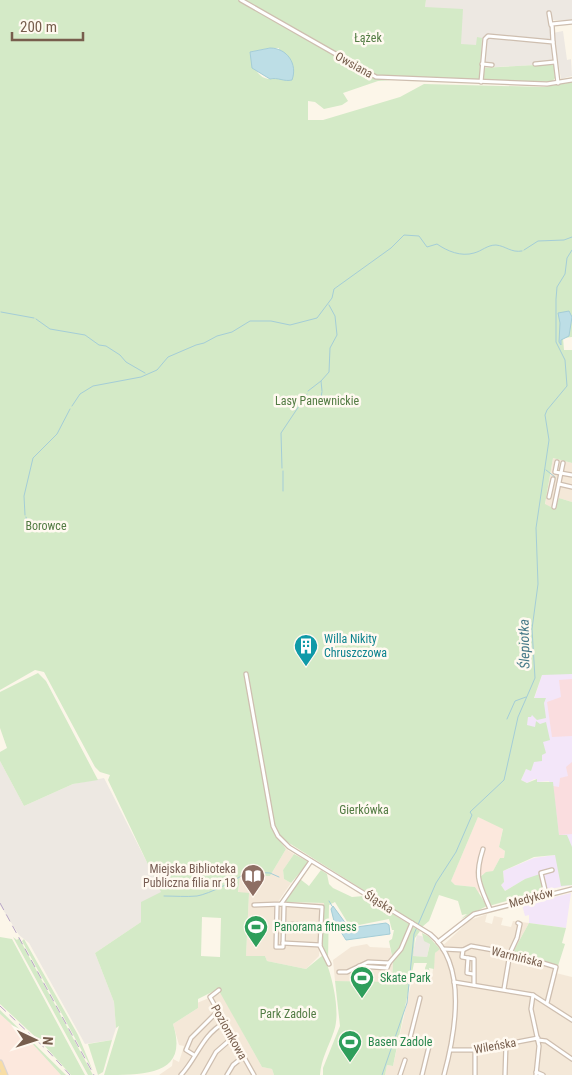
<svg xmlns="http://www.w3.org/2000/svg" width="572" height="1075" font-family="'Roboto Condensed',sans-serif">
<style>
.residential{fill:#f4e8d8}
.commercial{fill:#fce8dd}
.industrial{fill:#ede8e2}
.education{fill:#f3e6f9}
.medical{fill:#fadddf}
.green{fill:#d4eac7;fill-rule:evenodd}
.water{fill:#bddee6;stroke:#a4cdd7}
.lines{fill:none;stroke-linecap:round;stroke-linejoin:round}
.stream{stroke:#a4cdd7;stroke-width:1}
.minor-casing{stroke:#cebeaf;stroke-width:5.5}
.major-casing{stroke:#dcd5d1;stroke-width:7}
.minor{stroke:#fff;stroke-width:3}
.major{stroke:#f8dda4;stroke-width:4.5}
.rail{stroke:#b9a7c7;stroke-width:1;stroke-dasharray:8 5;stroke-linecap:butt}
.labels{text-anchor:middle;stroke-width:5;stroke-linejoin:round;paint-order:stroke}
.park-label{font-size:12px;fill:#537c44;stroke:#fff9f0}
.street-label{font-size:12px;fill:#775e4d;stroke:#fff9f0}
.culture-label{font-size:12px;fill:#0d838f;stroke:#fff9f0;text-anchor:start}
.education-label{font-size:12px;fill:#785e54;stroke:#fff9f0;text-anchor:end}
.leisure-label{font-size:12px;fill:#27864d;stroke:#fff9f0;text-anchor:start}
.water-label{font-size:14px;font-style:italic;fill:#477a89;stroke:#fff9f0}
</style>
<rect width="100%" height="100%" fill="#fcf6e9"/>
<g class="residential">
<path d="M553,458L572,463V502L559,498L556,509L545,505Z"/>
<path d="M286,849L294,854L283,870L284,879L291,883L278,902L324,903L319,956L306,969L267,961L265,956H246L249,893H238L240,876H270Z"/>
<path d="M487,914L485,922L492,924L494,916L503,918L501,925L511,927L513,921L529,923L513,952L558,966L556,973L572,977V1075H385L387,1065L393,1066L412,979L432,977L435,953L470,920Z"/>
<path d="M367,944L370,947L390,948L393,961L392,983L335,981L333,960L351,947Z"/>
<path d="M221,993L262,1067L272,1069L274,1075H159L172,1066L173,1059L179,1062L184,1046L179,1045L173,1024L198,1008L197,1003Z"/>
</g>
<g class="commercial">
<path d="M478,817L503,828L499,847L505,851L504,858H500L493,871L481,875L482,891L478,893L475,887L455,885L451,881Z"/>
<path d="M0,1014L29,1040L61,1075H8L0,1059Z"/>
</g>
<g class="industrial">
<path d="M426,0H572V20H553L550,26L554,64L479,68L476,45H461L425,7Z"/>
<path d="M563,31L567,60L571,59L572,76L561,79L553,33Z"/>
<path d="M0,761L24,806L73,784L104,778L162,892L141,922L95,953L114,1002L116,1028L112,1040L85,1044L29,943L19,935L0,905Z"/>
<path d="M417,935L425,937L430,943L427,957L412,956Z"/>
</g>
<g class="education">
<path d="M572,670V885L544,890L525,879L505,891L501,885L504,882L503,871L534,858L555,855L549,781L537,782V779H534L527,783L521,780L526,769L531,770L524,729L542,675Z"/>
<path d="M571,893L566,928L529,923V915L525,916L522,905Z"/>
</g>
<g class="medical">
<path d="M572,679V736L552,737L547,702L561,697L559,680Z"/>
<path d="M572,762V834L559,835L553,786L559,787L560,778L568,776L566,767Z"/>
</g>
<g class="green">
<path d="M0,0H426L425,7L463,9L461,44L476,45L477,37L482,38L480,68L554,64L555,78L552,82L416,78L378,81L343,93L348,101L342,105L324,109L315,102L308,101V120H323L400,97L424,84L544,87L572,82V337L563,338L564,350H572V463L553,458L545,504L555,509L559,498L572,502V674L542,675L534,698H546L544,703L546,718L537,720L532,715L531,717H528L527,725L535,727L536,721L540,724L546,722L550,740L543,742L546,753L542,755V761L534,762L531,771L526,769L521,780L527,783L537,779V782H553L559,835H567L572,847V885L561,886L555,855L534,857L503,871L504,882L501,885L505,891L525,879L540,874L544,890L489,906L482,891L480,877L486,872L493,871L500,858H504L505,851L499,847L503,829L478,817L451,881L455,885L475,887L487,906L461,919L467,914L462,915L458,901L439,895L429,921L422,927L281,838L274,823L261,748L257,749L274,833L286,849L270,876H240L238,892L249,893L246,956H265L267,961L306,969L323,955C332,973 341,1012 334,1031C329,1046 321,1059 320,1075H274L272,1069L262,1067L218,989L198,999V1008L173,1024C189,1075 147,1075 104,1075L119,1026L116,1028L114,1002L95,953L141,922V902L161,892L108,780L110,775L100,772L95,767L44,672L35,670L0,690ZM270,48H279L282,79C277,77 275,79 270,79C257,79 251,62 250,52ZM202,917L221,918L220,957L201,956Z"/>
<path d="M38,673L46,681L98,780L73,784L24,806L0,761V752L7,748L0,728V692Z"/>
<path d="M294,854L309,862L291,883L284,879L283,870Z"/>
<path d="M321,870L327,874L329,884L333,888L352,897L364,896L420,931L415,938L413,956L427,957L430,944L424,941L422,933L428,936L440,949L435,953L434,969L429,968L430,973H426L425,968L427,963H414L393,1066L387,1065L385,1075H323V1068L340,1026L335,981L392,982L393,961L389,941L392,939L394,930H392L389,919L354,926L349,925L335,902L329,905L328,960L321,946L324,903L286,902V897L300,879L309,886Z"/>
<path d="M529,923L566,928L562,943L565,944L558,966L513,952Z"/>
<path d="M0,937L12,939L85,1075H71L43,1044L0,1004Z"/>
<path d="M13,937L17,940L19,938L93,1075H88Z"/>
<path d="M24,939L78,1035L93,1071L22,941Z"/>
<path d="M0,1010L66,1075H61L29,1040L0,1014Z"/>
<path d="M112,1040L103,1072L98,1075L88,1044Z"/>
</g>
<g class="water">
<path d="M270,48C287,48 298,64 292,80C284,82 278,77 270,79L252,68L250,52Z"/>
<path d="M569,311L572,317L569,336L561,340V345L559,342L560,323L558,313Z"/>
<path d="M333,906L349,928L386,923L389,925L390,934L346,940L334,921L331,909Z"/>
</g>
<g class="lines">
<g class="stream">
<path d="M524,250L538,241L564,240L572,237"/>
<path d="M1,312L34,318"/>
<path d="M36,319L50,329L85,335L99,345L106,346L120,355L126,362L145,373"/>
<path d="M308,391L321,381"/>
<path d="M322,391L321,381L329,372L330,348L337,335L335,316L329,305"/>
<path d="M321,397L322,392"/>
<path d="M72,406L80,394L93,386L141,377L157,370L168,357L196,345L204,343L217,336L232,332L250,321H271L290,325L317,318L332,298L334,289L391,248L404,235L419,236L427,247L437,244C447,251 461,257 474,253C482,251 487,245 496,245C506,246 511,253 522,251"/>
<path d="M282,468L281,433L307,394"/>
<path d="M546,470L555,477"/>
<path d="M283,471V491"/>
<path d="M25,515L24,496L33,458L57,434L70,409"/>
<path d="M26,517L28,526"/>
<path d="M507,719L515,701L526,697"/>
<path d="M164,896C175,896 186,897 197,896C209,894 237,880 247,872L270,873L279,877"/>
<path d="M329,901L332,906"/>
<path d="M382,1075L407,1003L414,934L436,883L456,852L472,815L470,812L504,780L518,717L535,678L532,629L538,584L536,528L549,440L545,415L547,410L567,386L565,360L556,342V299L557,287L565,274L567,258L572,250"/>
</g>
<g class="minor-casing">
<g id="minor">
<path d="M241,0L376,77L547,84L572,80"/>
<path d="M549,13L551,25"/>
<path d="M553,42L552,24L572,22"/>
<path d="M482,64L492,65"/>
<path d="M535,64L555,62"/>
<path d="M481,82L485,39L488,36L553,42L558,83"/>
<path d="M557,462L555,472L572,475"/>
<path d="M559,484L572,487"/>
<path d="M549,497L553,479"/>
<path d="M554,507L563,463"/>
<path d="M246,674L273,826L278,836L289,847L430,934C468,965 455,1034 444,1075"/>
<path d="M483,849C474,877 479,883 490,909"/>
<path d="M546,894L541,873L552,870"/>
<path d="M281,904L322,907L320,946L329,964"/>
<path d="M254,905L281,904L311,861"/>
<path d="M277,906L276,947H283L284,906"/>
<path d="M283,924L312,925"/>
<path d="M438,942L474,914L572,889"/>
<path d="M283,943L320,945"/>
<path d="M443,949L463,950L471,946L510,953L556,967L547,1003"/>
<path d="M463,950L462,957L474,959V985"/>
<path d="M468,958L467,973L473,974"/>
<path d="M359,966L387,968L389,963"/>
<path d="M339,972H347L368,962L389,963L401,949L412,923"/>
<path d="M454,982L533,995L572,1020"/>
<path d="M504,989L510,953L517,938L520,924L518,923"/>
<path d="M219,990L210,997L254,1075"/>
<path d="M533,995L531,1009L539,1046L536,1075"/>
<path d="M420,998L410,1038L430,1042L422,1075"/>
<path d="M538,1040L546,1041L572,1059"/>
<path d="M451,1050H475L538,1038"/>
<path d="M475,1050V1075"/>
<path d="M194,1055L186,1050L191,1038L218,1011"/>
<path d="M536,1072L543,1075"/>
<path d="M181,1075C197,1058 202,1035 224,1023"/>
<path d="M203,1075L216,1052L232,1038"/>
<path d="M227,1075L233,1065L243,1057"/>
<path d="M400,1075L405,1060"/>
<path d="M505,1075L506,1044"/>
</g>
</g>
<g class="major-casing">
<g id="major">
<path d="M0,1063L5,1075"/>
<path d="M0,1074L1,1075"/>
</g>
</g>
<use href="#minor" class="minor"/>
<use href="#major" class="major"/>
<g class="rail">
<path d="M0,903L94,1075"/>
<path d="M0,1006L49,1052L70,1075"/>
</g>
</g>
<defs>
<g id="building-pin" transform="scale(1.25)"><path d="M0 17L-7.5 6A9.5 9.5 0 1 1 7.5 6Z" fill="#0f9aa8" stroke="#fff9f0"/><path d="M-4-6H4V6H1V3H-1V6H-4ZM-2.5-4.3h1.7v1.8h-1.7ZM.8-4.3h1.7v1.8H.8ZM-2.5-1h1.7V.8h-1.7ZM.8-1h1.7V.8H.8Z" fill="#fff"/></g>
<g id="library-pin" transform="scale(1.25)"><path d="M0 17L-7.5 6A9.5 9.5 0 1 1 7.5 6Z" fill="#8d6e63" stroke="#fff9f0"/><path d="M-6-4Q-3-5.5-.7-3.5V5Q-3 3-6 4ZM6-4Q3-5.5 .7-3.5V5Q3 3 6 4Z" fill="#fff"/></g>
<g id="stadium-pin" transform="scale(1.25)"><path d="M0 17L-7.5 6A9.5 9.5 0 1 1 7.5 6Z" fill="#2e9e5b" stroke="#fff9f0"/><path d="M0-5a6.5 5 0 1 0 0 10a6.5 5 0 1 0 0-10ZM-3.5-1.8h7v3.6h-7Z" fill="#fff"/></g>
</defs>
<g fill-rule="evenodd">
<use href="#building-pin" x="306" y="646"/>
<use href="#library-pin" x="253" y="876"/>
<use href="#stadium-pin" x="256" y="927"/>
<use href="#stadium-pin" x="362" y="978"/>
<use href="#stadium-pin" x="350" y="1042"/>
</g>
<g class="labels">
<g class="park-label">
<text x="368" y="42">Łążek</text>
<text x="317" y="405">Lasy Panewnickie</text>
<text x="46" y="530">Borowce</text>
<text x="364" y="814">Gierkówka</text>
<text x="288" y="1018">Park Zadole</text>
</g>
<g class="street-label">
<text transform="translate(354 65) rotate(29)" y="4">Owsiana</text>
<text transform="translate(531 898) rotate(-15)" y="4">Medyków</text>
<text transform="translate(379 902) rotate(32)" y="4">Śląska</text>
<text transform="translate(517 957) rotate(14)" y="4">Warmińska</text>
<text transform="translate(229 1032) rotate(61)" y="4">Poziomkowa</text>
<text transform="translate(495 1046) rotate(-10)" y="4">Wileńska</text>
</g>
<g class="culture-label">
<text x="324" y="643">Willa Nikity<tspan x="324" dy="14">Chruszczowa</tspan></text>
</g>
<g class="education-label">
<text x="236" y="873">Miejska Biblioteka<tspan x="236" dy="14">Publiczna filia nr 18</tspan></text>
</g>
<g class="leisure-label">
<text x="274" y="931">Panorama fitness</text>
<text x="380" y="982">Skate Park</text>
<text x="368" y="1046">Basen Zadole</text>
</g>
<g class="water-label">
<text transform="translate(524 644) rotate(-91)" y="5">Ślepiotka</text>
</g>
</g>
<g transform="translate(35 1040) rotate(94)" stroke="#fff9f0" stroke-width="4" paint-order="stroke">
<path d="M0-4L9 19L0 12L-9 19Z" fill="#775e4d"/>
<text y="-8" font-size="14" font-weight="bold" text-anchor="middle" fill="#775e4d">N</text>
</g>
<path d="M12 32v8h71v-8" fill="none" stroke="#775e4d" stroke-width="2.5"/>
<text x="20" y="32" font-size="15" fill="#775e4d" stroke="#fff9f0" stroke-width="4" paint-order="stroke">200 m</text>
</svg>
